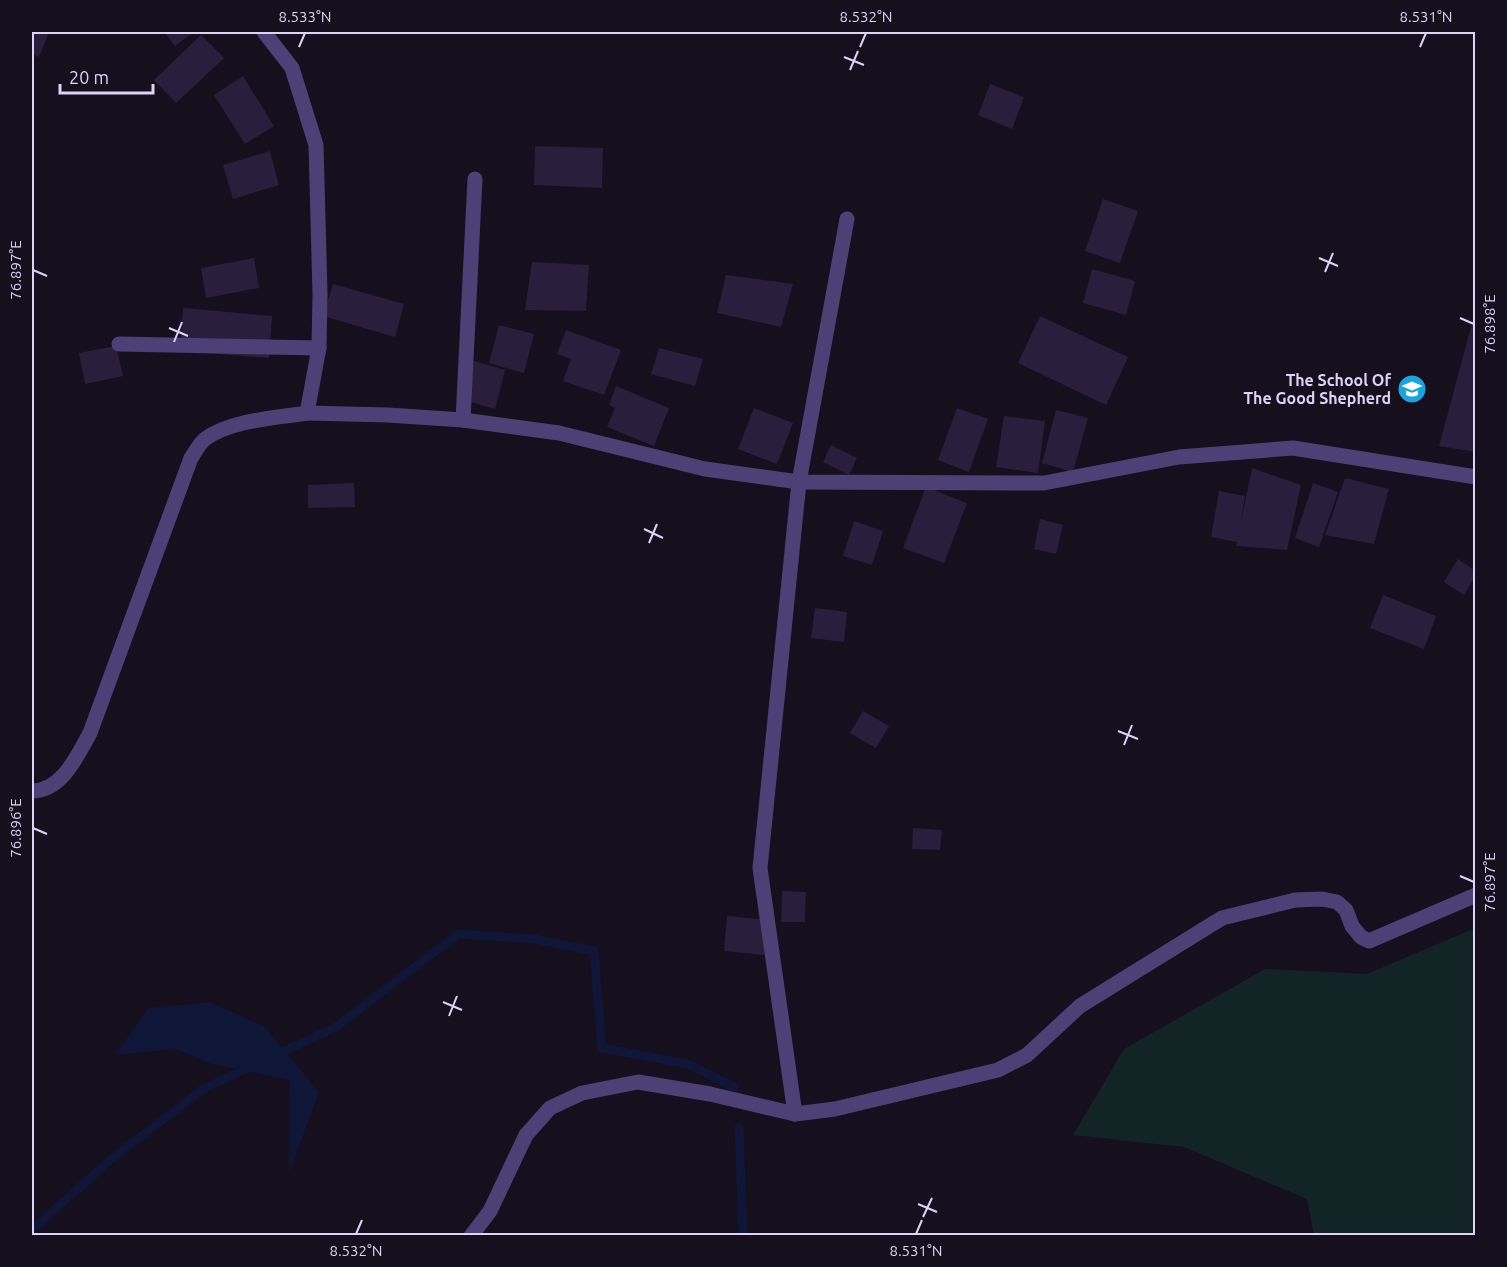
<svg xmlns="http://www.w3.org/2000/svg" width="1507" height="1267" font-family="Ubuntu,sans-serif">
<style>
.green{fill:#132427}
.water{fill:#0f1637}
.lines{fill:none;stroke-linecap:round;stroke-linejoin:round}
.stream{stroke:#0f1637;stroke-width:9}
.building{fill:#2a1e3d}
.minor{stroke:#4d4077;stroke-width:15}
.ticks{fill:none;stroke:#ded2f9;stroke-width:2}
.labels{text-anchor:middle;stroke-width:4.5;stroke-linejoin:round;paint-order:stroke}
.poi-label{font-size:16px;font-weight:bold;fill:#ded2f9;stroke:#150f1e;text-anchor:end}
.neatline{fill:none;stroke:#ded2f9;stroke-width:2}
.ticks-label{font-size:15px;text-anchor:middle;fill:#ded2f9}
</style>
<rect width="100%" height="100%" fill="#150f1e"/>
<path class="green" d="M1475,928V1235H1314L1307,1199L1184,1147L1073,1135L1124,1049L1265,969L1367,974Z"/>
<path class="water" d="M210,1002L264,1026L319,1092L289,1174L290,1080L211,1064L176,1049L115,1055L148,1008Z"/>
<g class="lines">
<g class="stream">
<path d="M276,1055L336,1027L458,934L535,939L594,951L602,1048L688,1064L734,1087"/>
<path d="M739,1127L743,1236"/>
<path d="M32,1230L110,1160L203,1089L252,1066"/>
</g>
</g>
<g class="building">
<path d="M32,32H49L39,57L32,54Z"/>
<path d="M164,32H194L175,46Z"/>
<path d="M201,35L224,58L176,103L154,80Z"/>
<path d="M243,76L274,126L245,144L214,95Z"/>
<path d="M990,84L1024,97L1012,129L978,115Z"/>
<path d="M535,146L603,148L602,188L534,185Z"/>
<path d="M270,151L279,185L233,199L223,165Z"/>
<path d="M1103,199L1138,211L1120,263L1085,251Z"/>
<path d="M254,258L259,288L206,298L201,268Z"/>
<path d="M532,262L589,265L586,311L525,310Z"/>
<path d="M1092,269L1135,281L1126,315L1083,303Z"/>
<path d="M726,275L793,284L781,327L717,313Z"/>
<path d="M333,284L404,304L395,337L323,316Z"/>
<path d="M183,308L272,316L269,358L180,351Z"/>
<path d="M1475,312H1476V452L1439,446Z"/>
<path d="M1040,316L1128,357L1106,405L1018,363Z"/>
<path d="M499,325L534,334L524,373L489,363Z"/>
<path d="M566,330L621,350L604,395L563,381L571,359L557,354Z"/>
<path d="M116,346L123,376L85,384L79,353Z"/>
<path d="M659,348L703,359L695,386L651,374Z"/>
<path d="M471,360L505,370L495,409L460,399Z"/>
<path d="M616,386L669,408L654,446L607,427L615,408L609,405Z"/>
<path d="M754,408L793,423L777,464L738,449Z"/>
<path d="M957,408L988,419L969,472L938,460Z"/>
<path d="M1056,410L1088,418L1073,472L1042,463Z"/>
<path d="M1004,416L1045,421L1038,473L996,467Z"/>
<path d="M831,445L857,458L849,475L823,462Z"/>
<path d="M1252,468L1301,485L1287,550L1236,546L1237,542L1211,537L1219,491L1245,496L1241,522Z"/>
<path d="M1345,478L1389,489L1374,544L1325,535Z"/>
<path d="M354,483L355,507L308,508V485Z"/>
<path d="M1313,483L1338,492L1319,547L1295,538Z"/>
<path d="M926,487L967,503L944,563L903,548Z"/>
<path d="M1040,519L1063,525L1056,554L1034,549Z"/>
<path d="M854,521L883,531L872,565L843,556Z"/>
<path d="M1458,559L1476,571V575L1464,595L1444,582Z"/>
<path d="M1383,595L1436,616L1424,649L1370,628Z"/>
<path d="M815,608L847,612L844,642L811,638Z"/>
<path d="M863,711L889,726L876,748L850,733Z"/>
<path d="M913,828L942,830L940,850L912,849Z"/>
<path d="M782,891L806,892L805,922H781Z"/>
<path d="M727,916L768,920L764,955L724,951Z"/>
</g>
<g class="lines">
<g class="minor">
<path d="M264,32L292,68L316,145L320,294L319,348L307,413L388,415L463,420L559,433L705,469L799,482L1044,483L1179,457L1293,448L1476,477"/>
<path d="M119,344L319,348"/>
<path d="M463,420L475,179"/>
<path d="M32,791C62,791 77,756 90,733L191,458C195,452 200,443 205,439C231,420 276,418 307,413"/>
<path d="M795,1114L760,868L799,482L847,219"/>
<path d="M471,1236L490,1211L526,1135L550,1108L582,1093L638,1082L710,1094L795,1114L835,1109L998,1070L1027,1055L1080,1006L1222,918L1295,900L1322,899L1337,902L1346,910L1352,926L1361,937L1369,941L1476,895"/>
</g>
</g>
<path class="ticks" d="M299,47L305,33M860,47L866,33M1420,47L1426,33M844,57L864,65M850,70L858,51M1319,258L1338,266M33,270L47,276M1325,272L1333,253M1460,318L1474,324M169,328L188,336M174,342L182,322M644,529L663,538M649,543L657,524M1118,731L1138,739M1124,745L1132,725M33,828L47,834M1460,876L1474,882M443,1002L462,1010M449,1016L457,996M918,1204L937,1212M923,1217L932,1198M356,1234L362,1220M916,1234L922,1220"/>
<defs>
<g id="school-disc" transform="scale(1.5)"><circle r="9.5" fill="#1da3da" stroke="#150f1e"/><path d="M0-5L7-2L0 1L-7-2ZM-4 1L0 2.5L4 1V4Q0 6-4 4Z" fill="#fff"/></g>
</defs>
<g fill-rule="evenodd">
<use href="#school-disc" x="1412" y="389"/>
</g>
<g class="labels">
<g class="poi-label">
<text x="1391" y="386">The School Of<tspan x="1391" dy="18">The Good Shepherd</tspan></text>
</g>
</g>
<rect width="1507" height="1267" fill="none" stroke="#150f1e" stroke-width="66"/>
<path d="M60 84v9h93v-9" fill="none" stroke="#ded2f9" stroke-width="3"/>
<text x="69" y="84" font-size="18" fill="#ded2f9" stroke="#150f1e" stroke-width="4.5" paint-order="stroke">20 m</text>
<rect x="33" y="33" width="1441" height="1201" class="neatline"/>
<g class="ticks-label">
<text x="305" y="22">8.533°N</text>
<text x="866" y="22">8.532°N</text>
<text x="1426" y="22">8.531°N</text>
<text transform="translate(16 270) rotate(-90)" y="5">76.897°E</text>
<text transform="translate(1490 324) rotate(-90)" y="5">76.898°E</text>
<text transform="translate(16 828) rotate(-90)" y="5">76.896°E</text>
<text transform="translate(1490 882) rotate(-90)" y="5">76.897°E</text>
<text x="356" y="1256">8.532°N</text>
<text x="916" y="1256">8.531°N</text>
</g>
</svg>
